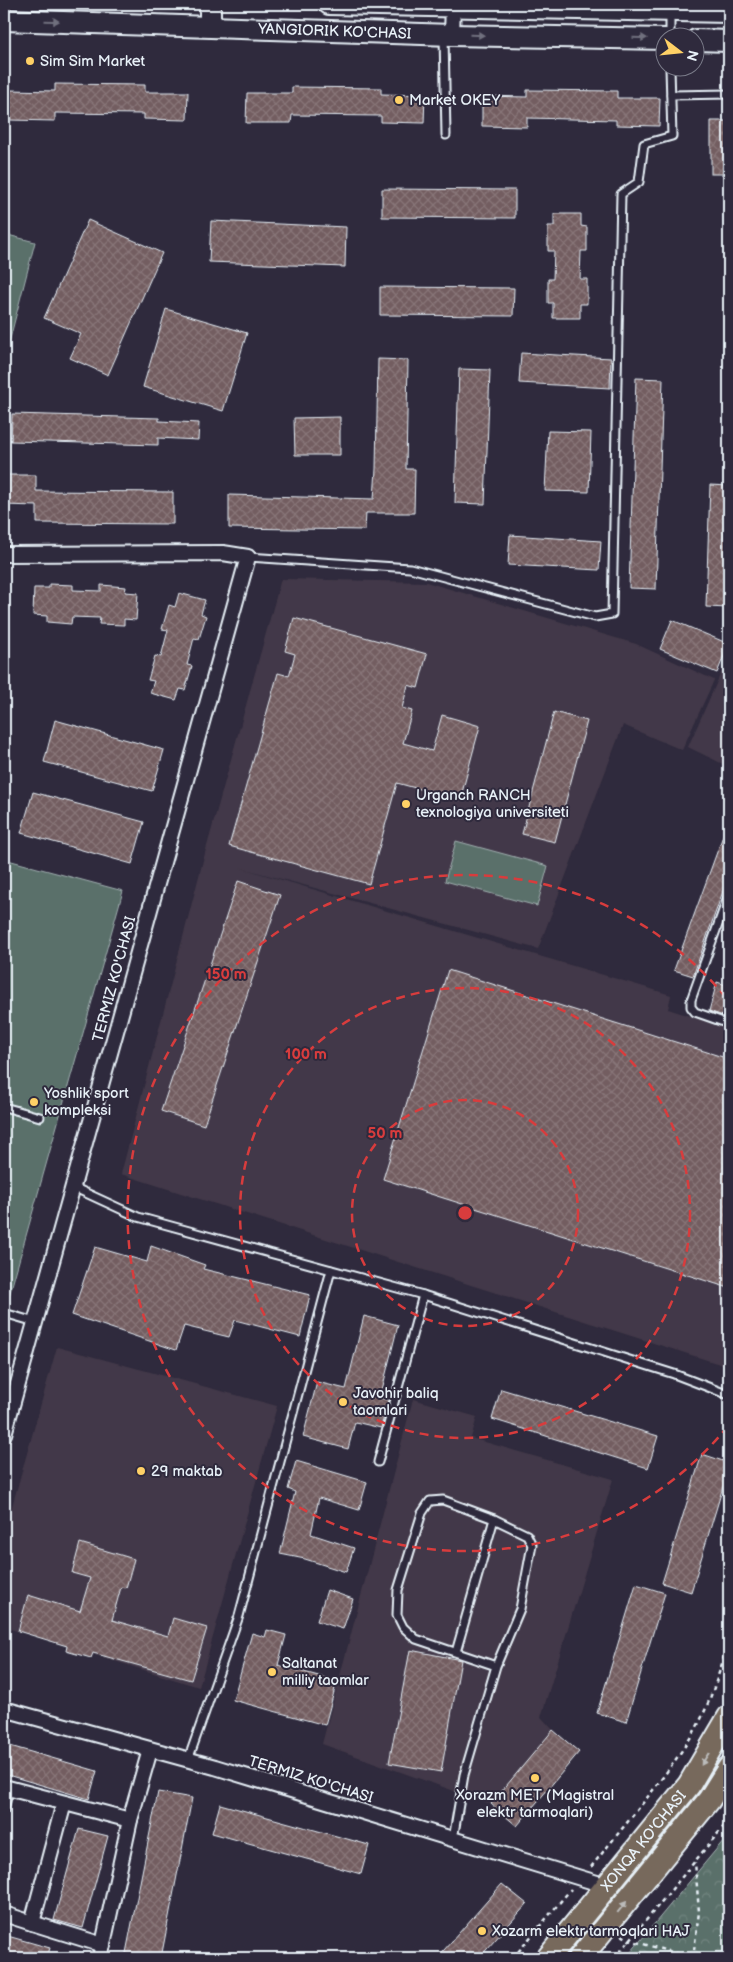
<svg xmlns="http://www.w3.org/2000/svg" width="733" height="1962" font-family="'Balsamiq Sans',sans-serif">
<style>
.built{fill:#433948}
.forest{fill:url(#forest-crowns);stroke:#a1b0b1}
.pitch{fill:#5a706a;stroke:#a1b0b1}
.building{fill:url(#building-cross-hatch);stroke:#e8f1f8}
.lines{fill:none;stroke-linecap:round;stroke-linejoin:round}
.service-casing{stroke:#e8f1f8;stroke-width:11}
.minor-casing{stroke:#e8f1f8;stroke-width:18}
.secondary-casing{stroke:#e8f1f8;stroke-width:24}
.primary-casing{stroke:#e8f1f8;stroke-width:26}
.path{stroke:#e8f1f8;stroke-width:2.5;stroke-dasharray:4 4;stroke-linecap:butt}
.service{stroke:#2f2a3d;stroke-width:7}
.minor{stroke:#2f2a3d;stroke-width:14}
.secondary{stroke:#2f2a3d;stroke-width:20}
.primary{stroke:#77695c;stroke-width:22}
.oneway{fill:#70707e}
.oneway2{fill:#bbbbba}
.ring{fill:none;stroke:#d83c3d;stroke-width:2.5;stroke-dasharray:9 6}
.poi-dot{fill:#ffd166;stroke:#2f2a3d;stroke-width:2}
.labels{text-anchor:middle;stroke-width:4;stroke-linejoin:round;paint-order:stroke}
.street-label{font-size:15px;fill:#e8f1f8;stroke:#2f2a3d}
.poi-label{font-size:15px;fill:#e8f1f8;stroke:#2f2a3d;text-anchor:start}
.centre{fill:#d83c3d;stroke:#2f2a3d;stroke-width:2.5}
.ring-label{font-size:15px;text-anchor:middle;font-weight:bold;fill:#d83c3d;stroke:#2f2a3d;stroke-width:4;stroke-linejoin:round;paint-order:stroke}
</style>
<defs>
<pattern id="forest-crowns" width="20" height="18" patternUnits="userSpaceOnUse" patternTransform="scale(1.25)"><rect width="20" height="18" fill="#5a706a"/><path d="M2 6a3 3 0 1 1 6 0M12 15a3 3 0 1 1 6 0" fill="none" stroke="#728580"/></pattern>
<pattern id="building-cross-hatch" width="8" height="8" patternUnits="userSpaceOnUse" patternTransform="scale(1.25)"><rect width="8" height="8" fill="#735d61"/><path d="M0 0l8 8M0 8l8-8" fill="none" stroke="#877578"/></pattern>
</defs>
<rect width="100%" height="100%" fill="#2f2a3d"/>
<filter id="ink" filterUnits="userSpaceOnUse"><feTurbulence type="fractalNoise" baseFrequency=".02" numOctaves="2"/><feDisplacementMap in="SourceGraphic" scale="10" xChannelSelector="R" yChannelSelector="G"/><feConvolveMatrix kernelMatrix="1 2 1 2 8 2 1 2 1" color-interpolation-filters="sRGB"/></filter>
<g filter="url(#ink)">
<g class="built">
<path d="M281,579L426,582L636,644L714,680L682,750L623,725L538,949L238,867L671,995L668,1009L729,1029V1353L726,1366L121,1174L204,857Z"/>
<path d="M729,655V767L688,747Z"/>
<path d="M57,1347L277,1406L199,1687L4,1627V1535Z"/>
<path d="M413,1399L477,1417L471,1438L613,1479L541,1717L553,1730L491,1804L322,1744Z"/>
</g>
<path class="forest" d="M729,1834V1958H626Z"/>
<g class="pitch">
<path d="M4,234L35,242L4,362Z"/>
<path d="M456,841L548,866L537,906L445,881Z"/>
<path d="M4,859L123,891L4,1314Z"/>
</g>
<g class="building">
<path d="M55,84L145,85V92H188L187,120L144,119V114L55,113V121L10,120V90L55,91Z"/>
<path d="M292,87L381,88V94L425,95L424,123L381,122V116L292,115L291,123H246L247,93H292Z"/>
<path d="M527,90L617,91V98H660L659,126L616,125V120L527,118V127L482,126V96L527,97Z"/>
<rect x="711" y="121" width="18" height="53"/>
<path d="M382,189L515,190V218L382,217Z"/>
<path d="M554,214H581V226L587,227V251H581L580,279H587V304H580V318H553V303H548V279H553L554,251H548V226H554Z"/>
<path d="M88,220L162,253L108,375L70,358L81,334L44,318Z"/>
<path d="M211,221L346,227L345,267L209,262Z"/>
<path d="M380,287L514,288L513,316L380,315Z"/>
<path d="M166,309L247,333L223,411L143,387Z"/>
<path d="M521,353L611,358L610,388L519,383Z"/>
<path d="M378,359L408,360L406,469H415L414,513H366L365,530L229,528V495L374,499L376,469Z"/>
<path d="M459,369L490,370L485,504L455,503Z"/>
<path d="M636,378L663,379L656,589L629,588Z"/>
<path d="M12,414L159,418V421L199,423L198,440L158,438V445L11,441Z"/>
<path d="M340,417V455H295L294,418Z"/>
<path d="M548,431L591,432L589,492L545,491Z"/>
<path d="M4,475H36V491L173,492V524L37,523V506L4,505Z"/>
<path d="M710,485L729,486V608L706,607Z"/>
<path d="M510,535L601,541L599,570L508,565Z"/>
<path d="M49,584L73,585V590L101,591V585L126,587L125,592L138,593L136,620L124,619V625L99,624L100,618L72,617L71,624L47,622V616L33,615L34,588H49Z"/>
<path d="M179,593L205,600L201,614L206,616L199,639L194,638L187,665L192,666L185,690L180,689L176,700L150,693L154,681L148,680L155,656L161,657L168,630L162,629L169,605L175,607Z"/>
<path d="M294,618L427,654L418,688L408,685L402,708L412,711L403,743L432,751L442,715L480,726L460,800L397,783L369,884L229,846L278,673L289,676L295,654L285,651Z"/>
<path d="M672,620L729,644L717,673L660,649Z"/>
<path d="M554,712L587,721L555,842L522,834Z"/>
<path d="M55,720L164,750L152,791L44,762Z"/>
<path d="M33,792L144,822L132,864L21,833Z"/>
<path d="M728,822L729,874L693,976L674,970Z"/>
<path d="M238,881L280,895L204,1125L161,1111Z"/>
<path d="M448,970L729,1059V1288L383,1179Z"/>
<path d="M717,982L729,986V1018L709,1011Z"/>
<path d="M151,1246L205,1265L203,1269L310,1295L300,1337L235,1320L229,1337L184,1326L176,1350L72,1315L95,1247L147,1262Z"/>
<path d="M364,1316L398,1325L380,1398L388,1400L381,1428L355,1422L348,1449L303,1437L317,1382L346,1389Z"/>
<path d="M501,1389L658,1436L648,1468L492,1419Z"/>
<path d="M702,1454L729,1463V1467L691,1592L662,1583Z"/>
<path d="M296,1461L367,1482L359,1510L319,1498L311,1534L354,1548L346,1572L305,1559L280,1554L295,1492L288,1489Z"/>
<path d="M80,1543L134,1559L126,1588L121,1587L112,1620L168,1636L173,1618L207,1628L191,1680L93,1653L91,1658L66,1651L67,1646L18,1631L28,1595L80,1611L90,1578L72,1573Z"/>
<path d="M636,1584L665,1593L626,1722L597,1713Z"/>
<path d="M327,1590L353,1599L343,1629L317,1621Z"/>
<path d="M267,1630L286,1635L278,1665L337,1681L325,1725L233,1700L252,1633L265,1637Z"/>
<path d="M410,1650L461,1660L441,1772L389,1763Z"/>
<path d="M553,1730L579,1752L517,1826L491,1804Z"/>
<path d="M10,1746L97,1771L89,1799L4,1774Z"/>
<path d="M158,1792L192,1798L161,1958H125Z"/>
<path d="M220,1804L369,1845L361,1874L212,1833Z"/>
<path d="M79,1829L108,1836L83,1928L54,1920Z"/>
<path d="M502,1884L527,1904L479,1958H437Z"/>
<path d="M4,1935L50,1948L47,1958H4Z"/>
</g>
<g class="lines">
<g class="service-casing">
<g id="service">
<path d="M444,36L446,135"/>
<path d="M670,38V14"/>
<path d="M671,95L729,94"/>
<path d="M248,557L410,568L595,617L612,614L621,194L639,182L644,144L672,136L670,68"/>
<path d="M729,894L691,1000V1007L695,1012L729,1024"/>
<path d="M4,1107L40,1117"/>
<path d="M73,1187L138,1217L423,1295L674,1374L729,1395"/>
<path d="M4,1313L35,1322"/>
<path d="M378,1462L423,1295"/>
<path d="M456,1652L494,1519"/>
<path d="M188,1760L239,1616L331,1270"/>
<path d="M4,1810L9,1788"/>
<path d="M453,1839L464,1775L496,1666L520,1609L532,1545L527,1535L494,1519L443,1500L430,1501L422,1513L398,1590L397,1615L403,1627L416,1639L496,1666"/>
</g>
</g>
<g class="minor-casing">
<g id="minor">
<path d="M452,35L453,4"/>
<path d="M4,554L223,553L248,557L4,1434"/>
<path d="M4,1709L215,1767L607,1886"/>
<path d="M4,1787L130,1820"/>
<path d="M4,1914L32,1923L64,1803"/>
<path d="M32,1923L103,1945"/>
<path d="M100,1958L130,1820L150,1750"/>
</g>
</g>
<g class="secondary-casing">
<g id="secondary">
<path d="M210,4V26"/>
<path d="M329,4L729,12"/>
<path id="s1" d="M4,20L452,35L666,39"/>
<path d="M696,40L729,41"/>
</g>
</g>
<g class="primary-casing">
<g id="primary">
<path id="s2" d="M548,1958L689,1785L729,1717"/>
<path d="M580,1958L709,1800L729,1768"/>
</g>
</g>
<g class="path">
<path d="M591,1867C627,1822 664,1780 694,1732C710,1705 719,1672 729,1642"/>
<path d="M622,1935L629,1940L693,1958"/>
<path d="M513,1958L571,1889"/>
<path d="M615,1958L729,1820"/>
<path d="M693,1958L699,1912L695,1862"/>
</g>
<use href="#service" class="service"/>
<use href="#minor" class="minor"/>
<use href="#secondary" class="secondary"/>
<use href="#primary" class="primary"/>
</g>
<defs><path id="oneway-solid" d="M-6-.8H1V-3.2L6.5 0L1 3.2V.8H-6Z" transform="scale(1.25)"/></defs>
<g class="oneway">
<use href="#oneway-solid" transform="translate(52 21) rotate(2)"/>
<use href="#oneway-solid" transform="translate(477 35) rotate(1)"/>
<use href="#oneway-solid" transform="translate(640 38) rotate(1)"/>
</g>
<g class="oneway2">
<use href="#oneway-solid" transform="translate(705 1759) rotate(122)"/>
<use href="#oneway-solid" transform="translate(622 1907) rotate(-51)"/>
</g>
</g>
<g class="ring">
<circle cx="465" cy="1213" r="113"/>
<circle cx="465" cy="1213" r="225"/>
<path d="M728 1426A338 338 0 1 1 728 1000"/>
</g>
<g class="poi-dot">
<circle cx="30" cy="61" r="5"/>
<circle cx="399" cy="100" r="5"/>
<circle cx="406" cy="804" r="5"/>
<circle cx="34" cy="1102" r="5"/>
<circle cx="343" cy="1402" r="5"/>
<circle cx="141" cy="1471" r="5"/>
<circle cx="272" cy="1672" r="5"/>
<circle cx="535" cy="1778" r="5"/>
<circle cx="482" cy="1931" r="5"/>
</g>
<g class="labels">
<g class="street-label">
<text dy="5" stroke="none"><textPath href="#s1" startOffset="331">YANGIORIK KO'CHASI</textPath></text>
<text transform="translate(114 979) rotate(-75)" y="5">TERMIZ KO'CHASI</text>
<text transform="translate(311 1779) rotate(17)" y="5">TERMIZ KO'CHASI</text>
<text dy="5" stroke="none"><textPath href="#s2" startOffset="151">XONQA KO'CHASI</textPath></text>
</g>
<g class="poi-label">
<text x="40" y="66">Sim Sim Market</text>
<text x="409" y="105">Market OKEY</text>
<text x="416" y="800">Urganch RANCH<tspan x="416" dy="17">texnologiya universiteti</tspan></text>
<text x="44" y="1098">Yoshlik sport<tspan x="44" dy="17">kompleksi</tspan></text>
<text x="353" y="1398">Javohir baliq<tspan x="353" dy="17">taomlari</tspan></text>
<text x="151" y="1476">29 maktab</text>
<text x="282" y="1668">Saltanat<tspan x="282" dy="17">milliy taomlar</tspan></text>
<text x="535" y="1800" text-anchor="middle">Xorazm MET (Magistral<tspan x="535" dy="17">elektr tarmoqlari)</tspan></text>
<text x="492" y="1936">Xozarm elektr tarmoqlari HAJ</text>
</g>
</g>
<circle cx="465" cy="1213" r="8" class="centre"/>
<g class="ring-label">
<text x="226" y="979">150 m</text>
<text x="306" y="1059">100 m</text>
<text x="385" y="1138">50 m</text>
</g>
<rect width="733" height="1962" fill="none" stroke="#2f2a3d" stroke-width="20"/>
<rect x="10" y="10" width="713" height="1942" fill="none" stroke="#e8f1f8" stroke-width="2" filter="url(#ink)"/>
<g transform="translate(680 52) rotate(106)"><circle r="24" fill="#2f2a3d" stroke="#797a88"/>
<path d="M0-4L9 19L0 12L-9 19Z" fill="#ffd166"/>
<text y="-8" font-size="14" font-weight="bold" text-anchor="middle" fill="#e8f1f8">N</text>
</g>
</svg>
